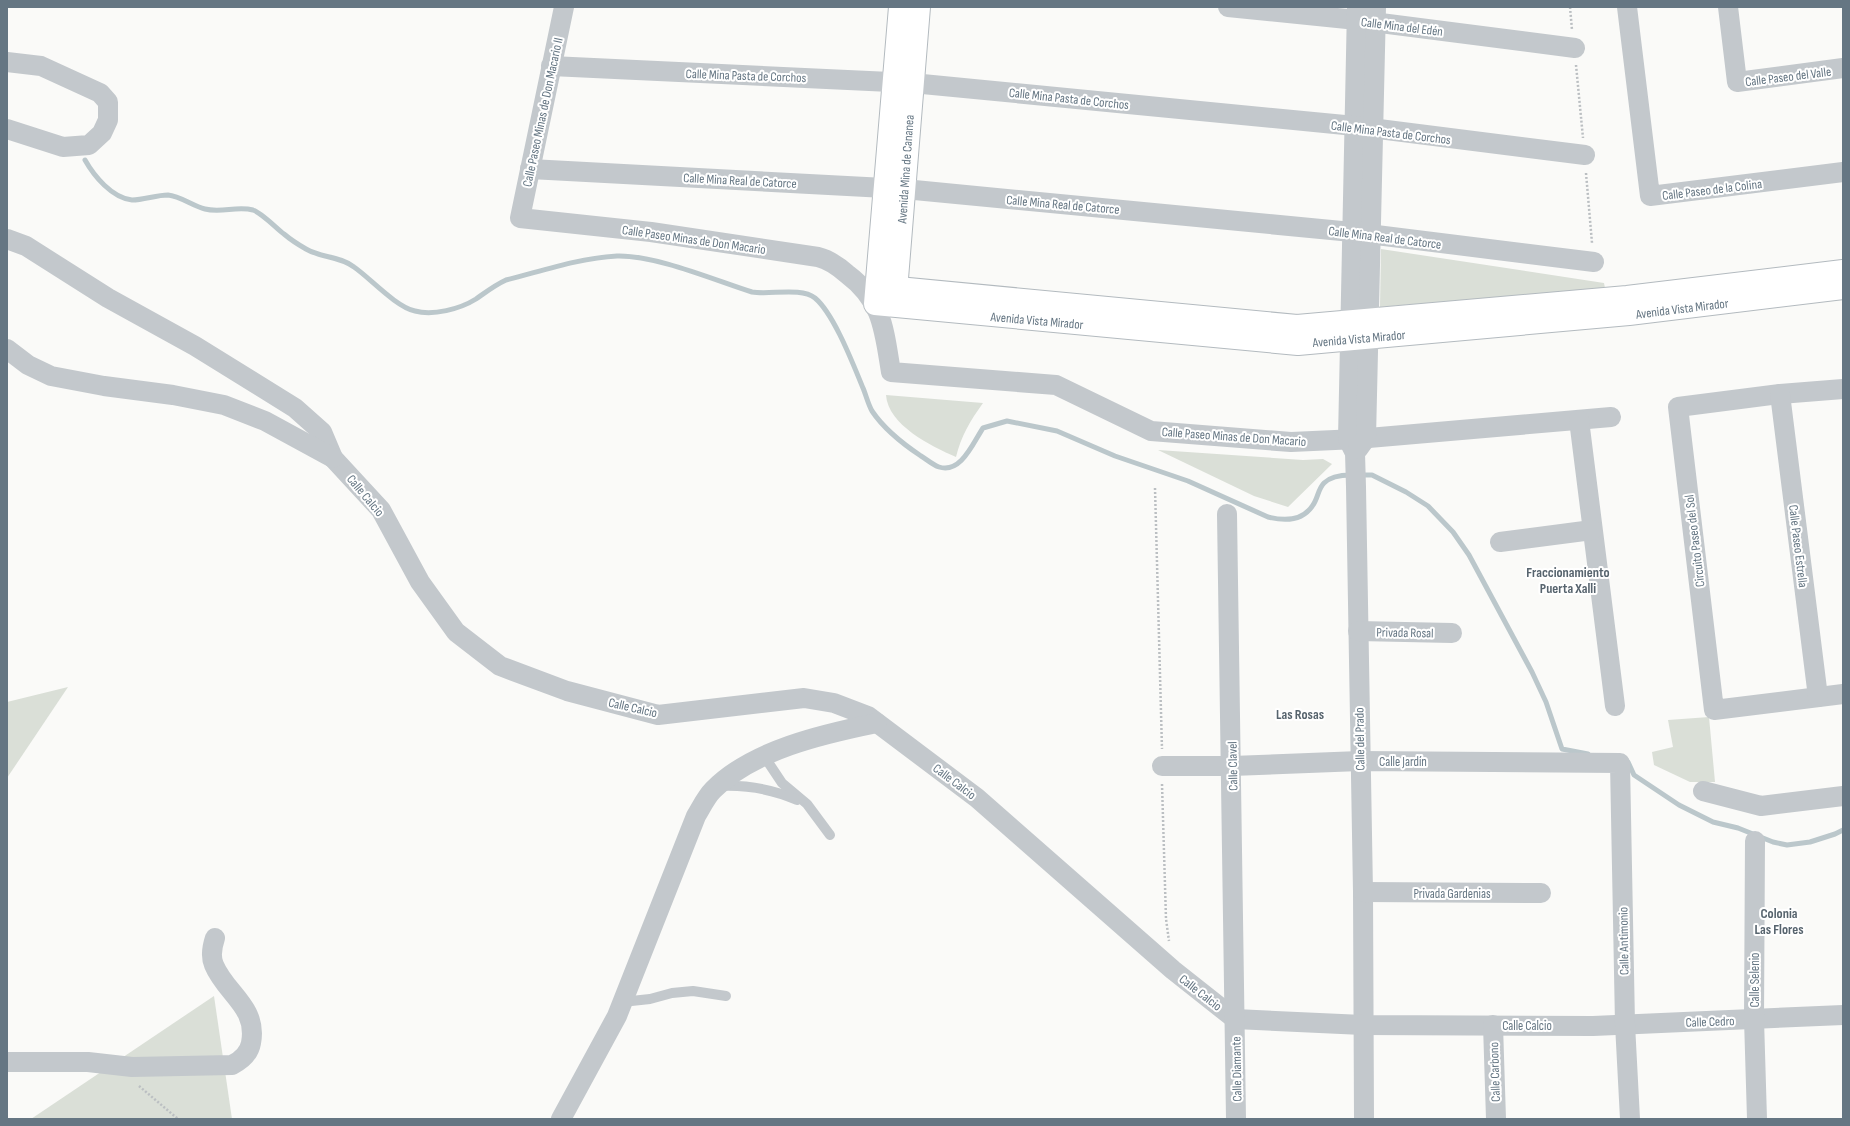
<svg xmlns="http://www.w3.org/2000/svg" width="1850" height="1126" font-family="'Sofia Sans Condensed',sans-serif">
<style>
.green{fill:#dadfd7}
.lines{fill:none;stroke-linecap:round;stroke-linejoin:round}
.stream{stroke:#bbc7cb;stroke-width:5}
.secondary-casing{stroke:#b3babf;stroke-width:24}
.path{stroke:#bbbfc2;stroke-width:2.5;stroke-dasharray:2 2;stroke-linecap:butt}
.lane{stroke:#c3c8cc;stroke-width:10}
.street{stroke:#c3c8cc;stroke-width:20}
.secondary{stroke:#fff;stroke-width:22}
.labels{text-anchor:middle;stroke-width:4;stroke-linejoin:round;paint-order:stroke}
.street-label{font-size:13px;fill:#657683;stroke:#fff}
.neighbourhood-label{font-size:14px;font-weight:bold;fill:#57646e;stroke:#fff}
</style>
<rect width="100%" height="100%" fill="#fafaf8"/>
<g class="green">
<path d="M1381,249L1604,283L1605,288L1380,307Z"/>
<path d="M886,395L983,403C970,421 961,436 956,457C931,446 888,425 886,395Z"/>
<path d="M1158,450L1303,460L1323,459L1332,464L1288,507L1254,496Z"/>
<path d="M68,687L7,778V702Z"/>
<path d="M1709,717L1715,782H1690L1654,765L1652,752L1673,747L1668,720Z"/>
<path d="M214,996L232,1119H31Z"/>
</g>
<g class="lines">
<g class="stream">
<path d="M85,160C94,176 112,198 132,200C144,200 156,195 168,195C180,196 193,206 205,209C221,213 237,206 253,210C262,213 276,228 284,234C291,240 299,245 306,249C321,258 340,256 354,267C370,278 396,307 415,311C433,316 460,309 476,299C486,292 495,285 506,280C542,271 580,258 617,256C656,255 714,280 752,292C770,295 801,287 815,298C834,314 853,364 863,388C866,395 868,404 872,411C884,429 903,444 921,456C926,459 933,465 939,467C961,474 973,443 983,428L1007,421L1057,431L1115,456L1188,481L1268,517C1284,521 1303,521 1313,505C1318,498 1318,489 1324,483C1331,476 1342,475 1351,475"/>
<path d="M1359,475H1372L1406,492L1428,506L1453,532L1469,555L1532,672L1546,702L1562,749L1588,754"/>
<path d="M1628,762L1634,775L1679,805L1713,822L1738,828L1773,842L1787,845L1810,842L1835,834L1843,830"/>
</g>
<g class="secondary-casing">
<g id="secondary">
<path d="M900,7L875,304L1298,344L1629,314L1843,288"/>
<path d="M877,286L1297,326L1627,297L1843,271"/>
<path d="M895,303L919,7"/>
</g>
</g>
<g class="path">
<path d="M1570,7L1572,30"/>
<path d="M1576,65L1583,138"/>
<path d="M1586,173L1592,243"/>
<path d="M1155,488L1162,749"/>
<path d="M1162,784L1166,919L1169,941"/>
<path d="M139,1086L178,1119"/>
</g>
<g class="lane">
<path d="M764,756L782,783L807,804L830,835"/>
<path d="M721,786C749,785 772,789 797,800"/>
<path d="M622,1002L650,999L672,993L693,991L726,996"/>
</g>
<g class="street">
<path d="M564,7L520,218L651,232L818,257C830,260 838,266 847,274C883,301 884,330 891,372L1056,385L1151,431L1291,442L1357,439L1611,417"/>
<path d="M1228,7L1357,20L1575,48"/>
<path d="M1357,7L1348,439L1355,453L1356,487L1363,892L1364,1119"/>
<path d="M1627,7L1650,196L1843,172"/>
<path d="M1728,7L1737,82L1843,68"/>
<path d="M7,62L41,66L100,93L108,102V120L102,133L89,145L63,147L7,129"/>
<path d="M551,66L912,83L1355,126L1585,155"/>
<path d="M530,169L904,189L1352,232L1594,262"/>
<path d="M7,239L26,246L108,298L195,346L295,408L322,432L333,458L381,510L420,582L456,632L500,666L567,691L658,715L804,698L834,703L868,716L977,798L1173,970L1235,1019L1363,1025L1593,1026L1843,1015"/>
<path d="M7,349L28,365L51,376L104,386L173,395L224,405L265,421L333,458"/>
<path d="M1843,389L1780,394L1678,407L1714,710L1843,694"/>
<path d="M1780,394L1818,697"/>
<path d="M1579,420L1615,706"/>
<path d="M1358,449L1366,438L1376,7"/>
<path d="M1227,514L1236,1119"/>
<path d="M1500,542L1592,530"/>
<path d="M1358,631L1452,633"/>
<path d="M1162,766H1232L1360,761L1620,763L1625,1024L1630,1119"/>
<path d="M1703,791L1761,806L1843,796"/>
<path d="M1755,841L1754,1019L1757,1119"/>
<path d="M1363,892L1541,893"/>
<path d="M1493,1025L1496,1119"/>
<path d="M7,1062H88L132,1067L232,1065C242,1060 249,1054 251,1043C258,1007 226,994 214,965C210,956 212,947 215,938"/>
<path d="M561,1119L617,1016L696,816C701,808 706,797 713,790C752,750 823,734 877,723"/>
</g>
<use href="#secondary" class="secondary"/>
</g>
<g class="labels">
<g class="street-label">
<text transform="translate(1402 26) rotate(7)" y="5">Calle Mina del Edén</text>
<text transform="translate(746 75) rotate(2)" y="5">Calle Mina Pasta de Corchos</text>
<text transform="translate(1788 76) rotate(-7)" y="5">Calle Paseo del Valle</text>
<text transform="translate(1069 98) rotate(6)" y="5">Calle Mina Pasta de Corchos</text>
<text transform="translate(542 112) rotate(-78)" y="5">Calle Paseo Minas de Don Macario II</text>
<text transform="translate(1391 132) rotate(7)" y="5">Calle Mina Pasta de Corchos</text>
<text transform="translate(905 169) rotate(-86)" y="5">Avenida Mina de Cananea</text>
<text transform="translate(740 180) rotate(3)" y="5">Calle Mina Real de Catorce</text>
<text transform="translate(1712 189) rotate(-7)" y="5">Calle Paseo de la Colina</text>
<text transform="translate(1063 204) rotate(5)" y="5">Calle Mina Real de Catorce</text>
<text transform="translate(1385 237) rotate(7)" y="5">Calle Mina Real de Catorce</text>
<text transform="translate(694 239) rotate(8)" y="5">Calle Paseo Minas de Don Macario</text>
<text transform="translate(1682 308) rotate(-7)" y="5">Avenida Vista Mirador</text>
<text transform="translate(1037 320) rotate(5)" y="5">Avenida Vista Mirador</text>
<text transform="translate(1359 338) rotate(-5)" y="5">Avenida Vista Mirador</text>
<text transform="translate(1234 436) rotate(4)" y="5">Calle Paseo Minas de Don Macario</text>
<text transform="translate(366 495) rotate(50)" y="5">Calle Calcio</text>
<text transform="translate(1694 541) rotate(-97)" y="5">Circuito Paseo del Sol</text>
<text transform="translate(1799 546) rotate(83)" y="5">Calle Paseo Estrella</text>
<text transform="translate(1405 632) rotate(1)" y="5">Privada Rosal</text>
<text transform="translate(633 707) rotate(13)" y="5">Calle Calcio</text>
<text transform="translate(1359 739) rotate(-91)" y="5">Calle del Prado</text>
<text x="1403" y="766">Calle Jardín</text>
<text transform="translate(1232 766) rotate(-91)" y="5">Calle Clavel</text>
<text transform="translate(955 781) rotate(37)" y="5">Calle Calcio</text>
<text x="1452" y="898">Privada Gardenias</text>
<text transform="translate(1623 941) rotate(-91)" y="5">Calle Antimonio</text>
<text transform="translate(1754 980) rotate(-90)" y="5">Calle Selenio</text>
<text transform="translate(1201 992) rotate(38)" y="5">Calle Calcio</text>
<text transform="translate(1710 1021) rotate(-2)" y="5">Calle Cedro</text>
<text x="1527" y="1030">Calle Calcio</text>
<text transform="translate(1236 1069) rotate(-91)" y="5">Calle Diamante</text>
<text transform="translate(1494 1072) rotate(-92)" y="5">Calle Carbono</text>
</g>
<g class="neighbourhood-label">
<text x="1568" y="577">Fraccionamiento<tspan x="1568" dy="16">Puerta Xalli</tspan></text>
<text x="1300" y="719">Las Rosas</text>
<text x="1779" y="918">Colonia<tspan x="1779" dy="16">Las Flores</tspan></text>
</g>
</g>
<rect width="1850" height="1126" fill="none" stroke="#657683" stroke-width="16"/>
</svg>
